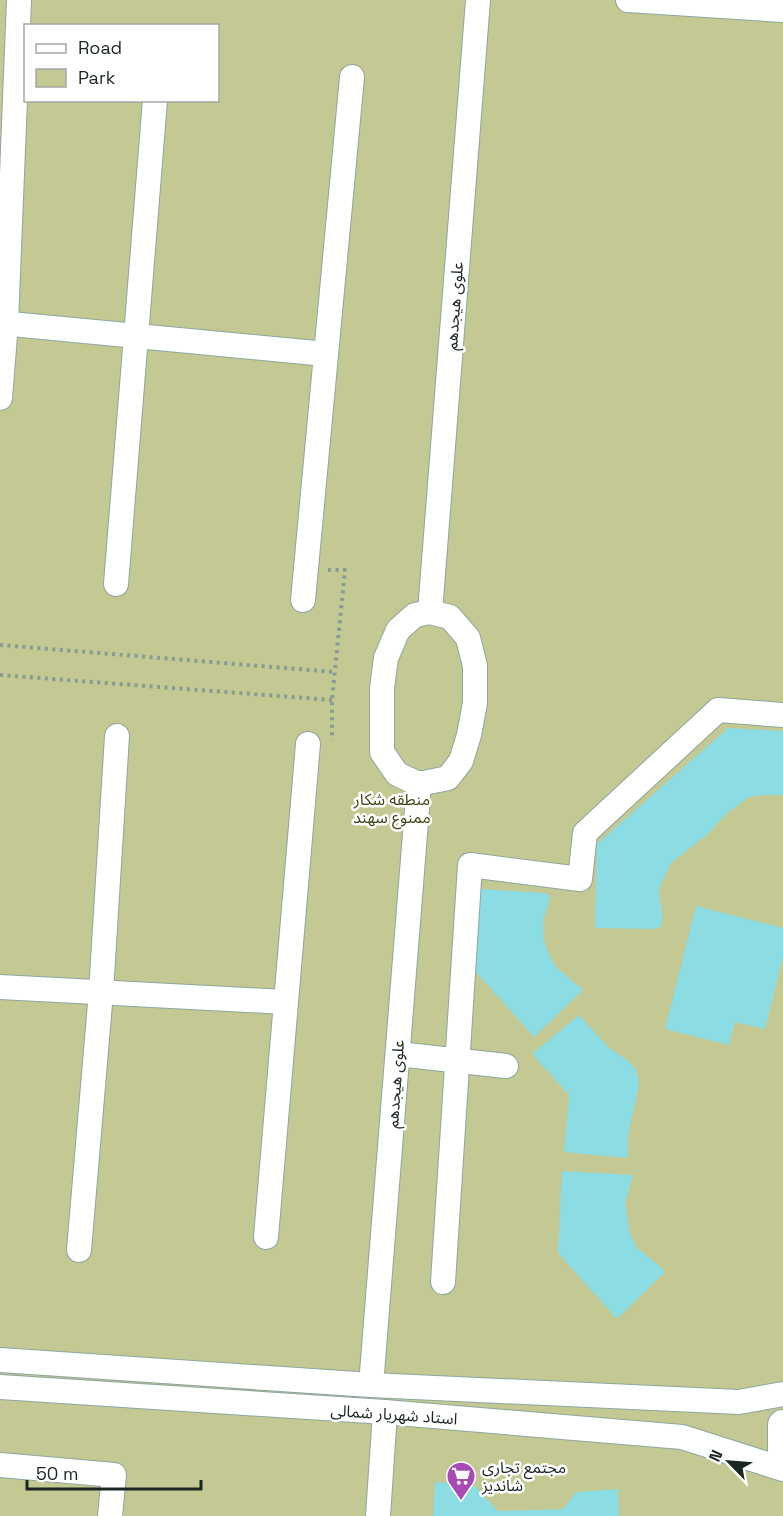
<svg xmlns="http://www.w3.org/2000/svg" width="783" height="1516" font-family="'Space Grotesk','Noto Sans Arabic',sans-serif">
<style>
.green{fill:#c4c893;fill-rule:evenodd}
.building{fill:#8bdde3}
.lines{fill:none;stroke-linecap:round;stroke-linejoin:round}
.minor-casing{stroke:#8ca79d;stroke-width:26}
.major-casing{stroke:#8ca79d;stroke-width:32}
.path{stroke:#869b94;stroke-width:4;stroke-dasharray:3 4.5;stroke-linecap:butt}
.minor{stroke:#fff;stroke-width:24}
.major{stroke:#fff;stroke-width:30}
.labels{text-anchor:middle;stroke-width:5;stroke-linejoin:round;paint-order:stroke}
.street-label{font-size:16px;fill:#1b2622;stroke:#fff}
.park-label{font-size:16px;fill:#434517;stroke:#fff}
.poi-label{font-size:16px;fill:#1b2622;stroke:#fff;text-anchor:start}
</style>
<rect width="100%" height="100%" fill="#defbf1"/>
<path class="green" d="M0,0H783V1516H0ZM26,26H218V100H26Z"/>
<g class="building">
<path d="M728,728L783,731V795H766L749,797L727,813L708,834L671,863L661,884L659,893L663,918L661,926L656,929L595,928L597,844Z"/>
<path d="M480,889L545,893L549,895L550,898L543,921L544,940L548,952L555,966L583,990L534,1037L475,971Z"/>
<path d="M696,906L783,928V957L765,1029L735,1022L729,1045L665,1029Z"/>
<path d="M579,1015L609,1048L626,1059L635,1068L638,1076L639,1085L628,1135V1158L564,1152L569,1095L532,1054Z"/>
<path d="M562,1171L633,1175L625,1203L630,1234L637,1248L662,1268L664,1273L617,1319L558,1253Z"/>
<path d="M435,1482L473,1484L498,1511L563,1509L576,1492L618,1489L619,1516H433Z"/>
</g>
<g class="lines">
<g class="minor-casing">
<g id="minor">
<path d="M628,0L783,10"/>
<path d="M0,323L326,354"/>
<path d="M0,398L6,323L19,0"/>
<path d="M116,584L155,100"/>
<path d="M303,600L352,77"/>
<path d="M430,612L478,0"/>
<path d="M430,612L450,617L468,638L475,666V703L469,735L461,761L448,778L419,784L397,774L382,752V688L386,658L398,630L415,615Z"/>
<path d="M0,987L286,1002"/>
<path d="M398,1054L506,1066"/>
<path d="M266,1237L308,744"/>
<path d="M79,1250L101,992L117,736"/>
<path d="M443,1282L470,865L580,879L585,833L718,710L783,715"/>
<path d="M0,1360L371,1385L739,1402L783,1394"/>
<path d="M371,1385L419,784"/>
<path d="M0,1387L385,1412L682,1437L783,1469"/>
<path d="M0,1465L114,1475L110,1516"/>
<path d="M378,1516L385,1412"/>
</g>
</g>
<g class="major-casing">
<path id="major" d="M783,1425V1450"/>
</g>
<g class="path">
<path d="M328,570H345L332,700V740"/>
<path d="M0,645L335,672"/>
<path d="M0,675L332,700"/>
</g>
<use href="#minor" class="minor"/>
<use href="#major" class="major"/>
</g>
<defs>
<g id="supermarket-pin" transform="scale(1.5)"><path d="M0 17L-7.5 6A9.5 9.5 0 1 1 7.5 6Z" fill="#a84ab3" stroke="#fff"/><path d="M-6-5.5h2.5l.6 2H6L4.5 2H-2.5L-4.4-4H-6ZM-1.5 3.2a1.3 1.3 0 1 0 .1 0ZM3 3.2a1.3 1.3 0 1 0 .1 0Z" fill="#fff"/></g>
</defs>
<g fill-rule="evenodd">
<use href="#supermarket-pin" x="461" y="1476"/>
</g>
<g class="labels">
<g class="street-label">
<text transform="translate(454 306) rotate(-86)" y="6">علوی هیجدهم</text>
<text transform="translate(395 1084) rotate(-86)" y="6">علوی هیجدهم</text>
<text transform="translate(394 1414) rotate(4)" y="6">استاد شهریار شمالی</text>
</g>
<g class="park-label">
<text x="392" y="805">منطقه شکار<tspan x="392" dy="18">ممنوع سهند</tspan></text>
</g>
<g class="poi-label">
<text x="482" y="1473">مجتمع تجاری<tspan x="482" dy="18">شاندیز</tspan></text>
</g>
</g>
<rect x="24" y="24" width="195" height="78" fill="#ffffff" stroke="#a4a8a7" stroke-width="1.5"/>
<rect x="36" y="44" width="30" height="9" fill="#ffffff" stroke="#a4a8a7" stroke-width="1.5"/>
<text x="78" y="54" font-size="18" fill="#1b2622">Road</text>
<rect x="36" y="69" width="30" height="18" fill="#c4c893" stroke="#a4a8a7" stroke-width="1.5"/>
<text x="78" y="84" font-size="18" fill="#1b2622">Park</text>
<g transform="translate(729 1462) rotate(295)" stroke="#ffffff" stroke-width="4.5" paint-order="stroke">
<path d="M0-4.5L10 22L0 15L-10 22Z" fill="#1b2622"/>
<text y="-9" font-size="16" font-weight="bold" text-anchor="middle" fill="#1b2622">N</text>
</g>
<path d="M27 1480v9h174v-9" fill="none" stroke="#1b2622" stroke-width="3"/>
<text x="36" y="1480" font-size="18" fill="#1b2622" stroke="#ffffff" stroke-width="4.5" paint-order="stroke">50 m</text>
</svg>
